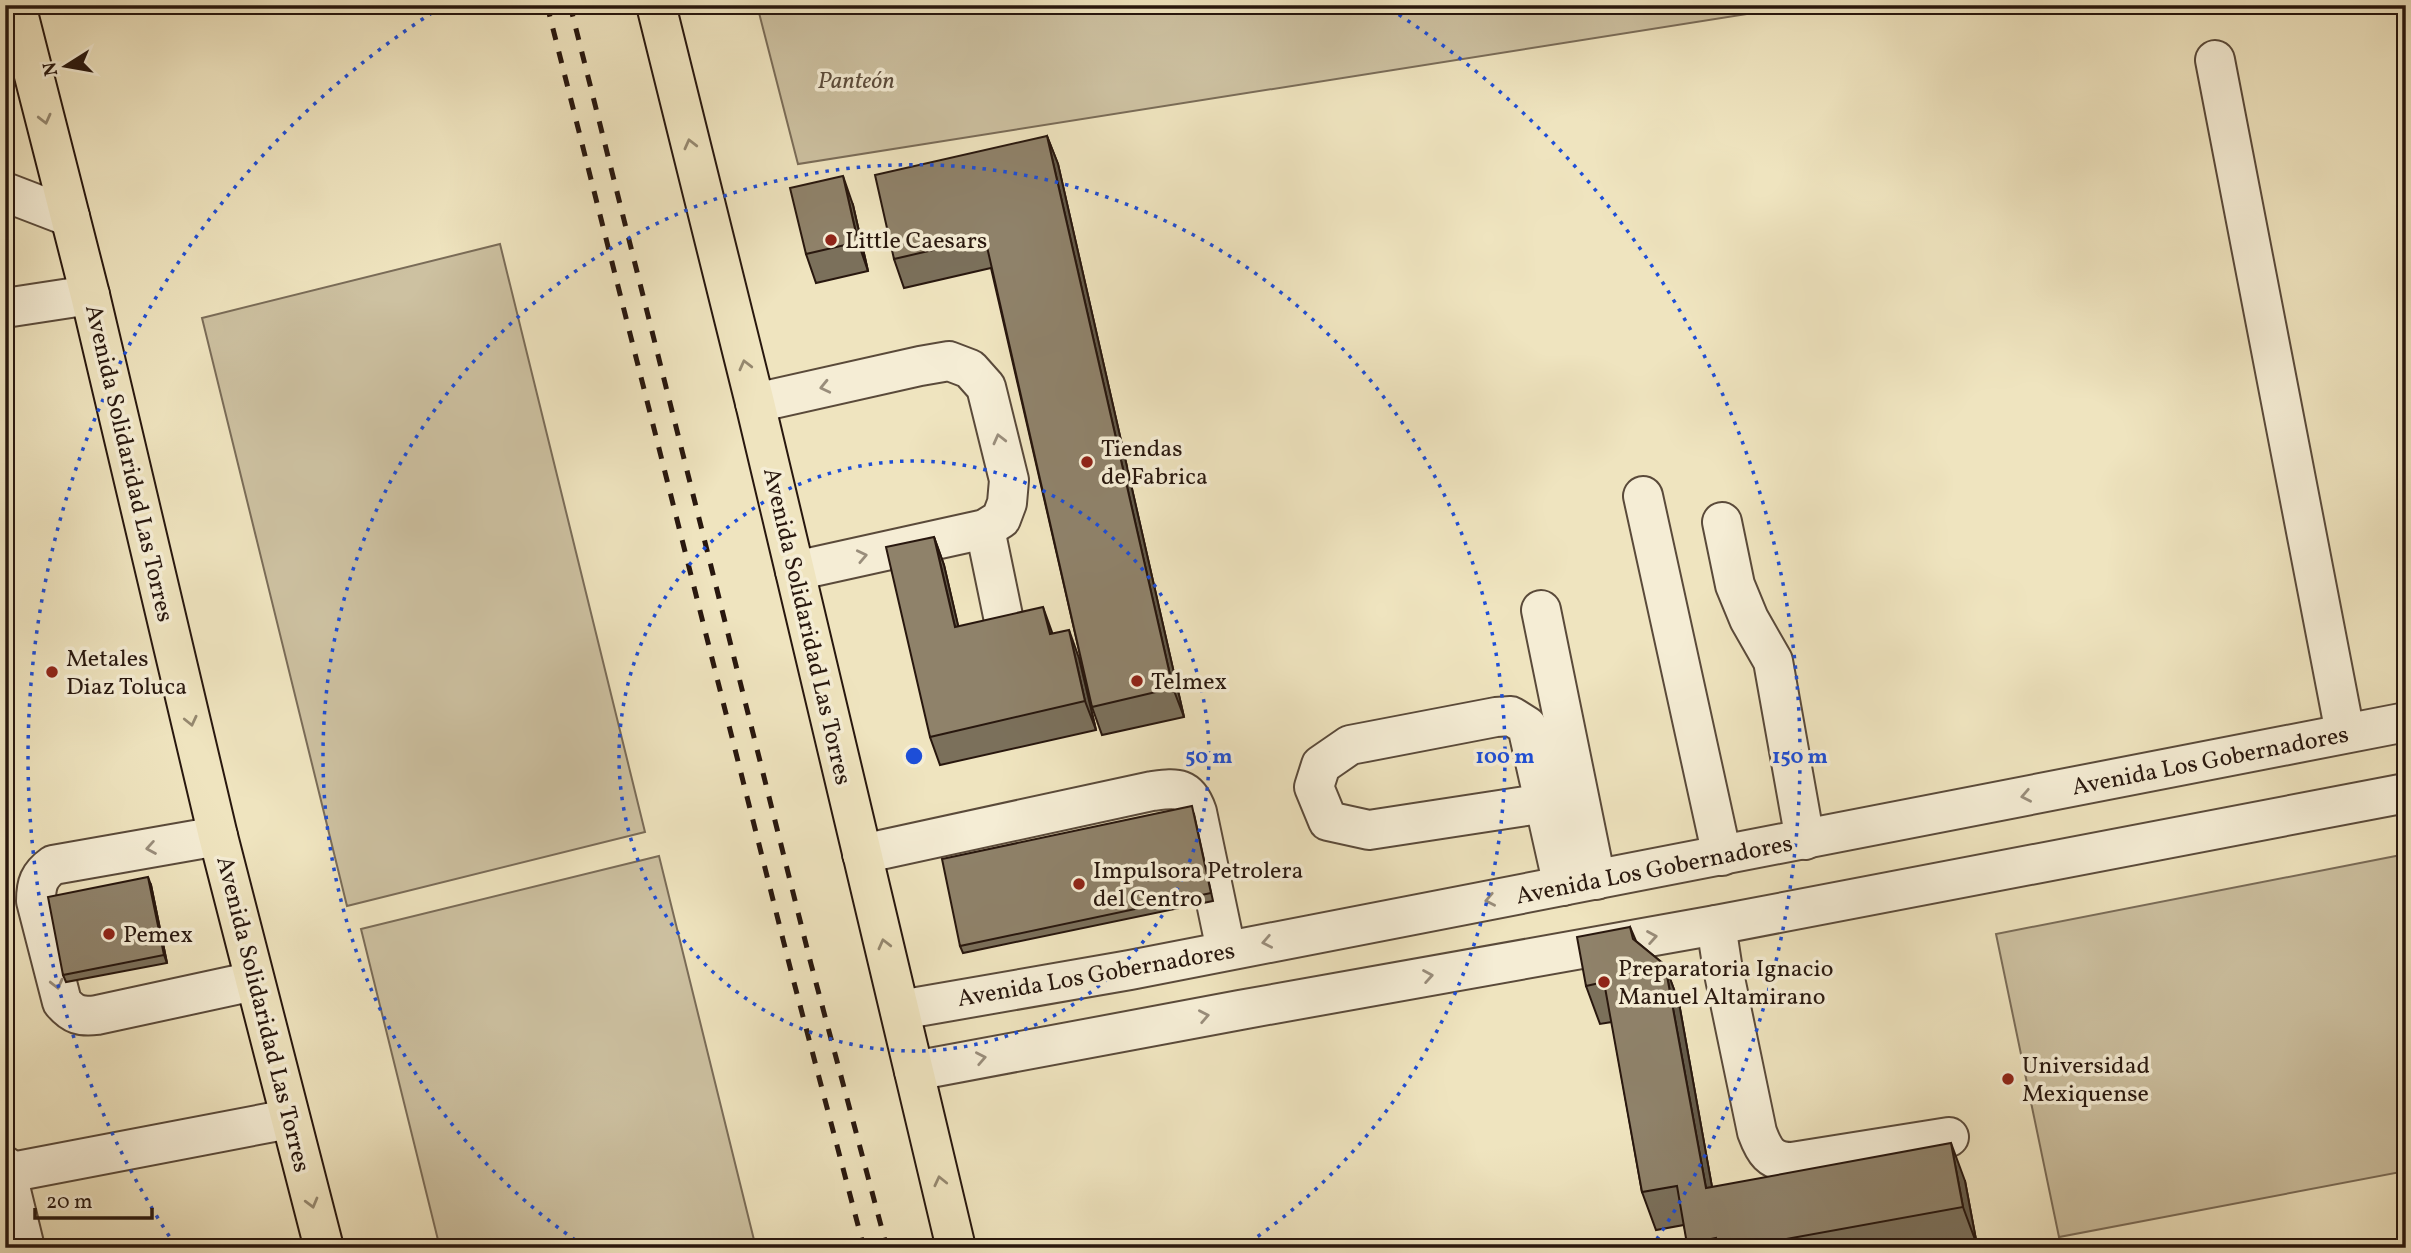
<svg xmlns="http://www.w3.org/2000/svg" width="2411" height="1253" font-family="Vollkorn,serif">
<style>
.green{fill:#cdc1a1;stroke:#7a6c58;stroke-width:2}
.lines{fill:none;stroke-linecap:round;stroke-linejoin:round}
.minor-casing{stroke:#5a4a3a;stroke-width:42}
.major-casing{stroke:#28170e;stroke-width:42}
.minor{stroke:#f5edd5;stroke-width:38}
.major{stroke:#efe4bf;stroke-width:38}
.rail{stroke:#28170e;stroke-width:5;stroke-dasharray:12 12;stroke-linecap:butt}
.wall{fill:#7b705b;stroke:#28170e;stroke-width:2}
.shaded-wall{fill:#645b4a;stroke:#28170e;stroke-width:2}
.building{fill:#8f826a;stroke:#28170e;stroke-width:2}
.oneway{stroke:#95886f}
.oneway2{stroke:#998d7b}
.ring{fill:none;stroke:#1d4ed8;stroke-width:3.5;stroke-dasharray:3.5 7}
.poi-dot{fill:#8f2418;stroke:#f5edd5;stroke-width:2.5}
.labels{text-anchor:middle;stroke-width:7;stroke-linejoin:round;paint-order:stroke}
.park-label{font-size:24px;font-style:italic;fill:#5a4a3a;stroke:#f5edd5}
.poi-label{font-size:24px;fill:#28170e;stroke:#f5edd5;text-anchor:start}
.street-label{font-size:24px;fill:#28170e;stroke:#f5edd5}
.centre{fill:#1d4ed8;stroke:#f5edd5;stroke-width:3.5}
.ring-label{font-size:21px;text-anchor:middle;font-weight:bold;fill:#1d4ed8;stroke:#f5edd5;stroke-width:7;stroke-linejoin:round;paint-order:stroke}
</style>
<rect width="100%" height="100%" fill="#efe4bf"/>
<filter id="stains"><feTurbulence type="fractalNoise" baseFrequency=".00286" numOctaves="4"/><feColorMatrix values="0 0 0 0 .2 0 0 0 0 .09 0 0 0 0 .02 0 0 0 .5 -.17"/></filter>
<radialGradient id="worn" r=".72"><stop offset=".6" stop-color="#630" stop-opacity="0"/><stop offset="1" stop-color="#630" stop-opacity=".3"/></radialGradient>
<g class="green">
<path d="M757,5H1804L798,164Z"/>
<path d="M500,244L645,832L347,906L202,318Z"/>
<path d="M2406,854V1171L2059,1237L1996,934Z"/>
<path d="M659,856L756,1248H440L361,929Z"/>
</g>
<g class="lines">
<g class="minor-casing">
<g id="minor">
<path d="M2215,60L2345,733"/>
<path d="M5,192L70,217"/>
<path d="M5,308L90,295"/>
<path d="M755,403L920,366L949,361L970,369L986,387L1009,480L1007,503L1001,519L985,529L795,571"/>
<path d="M1643,496L1722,856"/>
<path d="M1722,522L1735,585L1749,619L1773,661L1805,840"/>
<path d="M985,529L1003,616"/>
<path d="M1541,610L1596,880"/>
<path d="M1546,803L1369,830L1328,821L1314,787L1321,765L1350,745L1496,717L1511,716L1527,726L1563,886"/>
<path d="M218,836L53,865C39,875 36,884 36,901L62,1002C73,1015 81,1017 97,1015L254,981"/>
<path d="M862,854L1152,791C1177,788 1188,786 1197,812L1226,950"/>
<path d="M1716,925L1722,964L1757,1132C1764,1151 1770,1162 1792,1162L1949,1137"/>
<path d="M900,1010L1130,970L2406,722"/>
<path d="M914,1071L1240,1010L1716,925L2406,793"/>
<path d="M5,1166L25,1248"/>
<path d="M7,1173L289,1119"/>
</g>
</g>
<g class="major-casing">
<g id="major">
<path d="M16,5L90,295L218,836L324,1248"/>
<path d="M656,5L755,403L956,1248"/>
</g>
</g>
<use href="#minor" class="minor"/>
<use href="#major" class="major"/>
<g class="rail">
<path d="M547,5L791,971L864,1248"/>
<path d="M570,5L811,964L887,1248"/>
</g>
</g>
<g class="wall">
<path d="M1047,136L1058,164L1184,717L1102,735L1092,707L991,268L904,288L894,259Z"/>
<path d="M853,205L868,271L816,283L806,254Z"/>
<path d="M934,537L944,565L958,626L1053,634L1079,658L1096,730L940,765L930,737Z"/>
<path d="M1194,814L1213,901L963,953L960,946Z"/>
<path d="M151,885L167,963L66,982L63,975Z"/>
<path d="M1630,927L1636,941L1665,965L1679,1003L1712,1187L1965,1181L1977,1245L1960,1248H1689L1684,1225L1656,1230L1642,1192L1612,1022L1600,1024L1586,986Z"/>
</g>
<g class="shaded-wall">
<path d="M1047,136L1058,164L1184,717L1173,688Z"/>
<path d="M843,176L853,205L868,271L858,242Z"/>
<path d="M934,537L944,565L965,655L955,627Z"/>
<path d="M1043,607L1053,635L1050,634Z"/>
<path d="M1069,630L1079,658L1096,730L1085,701Z"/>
<path d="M148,877L151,885L167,963L164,955Z"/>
<path d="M1665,965L1679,1003L1719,1226L1706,1188Z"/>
<path d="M1951,1143L1965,1181L1977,1245L1963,1207Z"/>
</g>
<g class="building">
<path d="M1047,136L1173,688L1092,707L985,238L894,259L875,175Z"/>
<path d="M843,176L858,242L806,254L790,188Z"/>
<path d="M934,537L955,627L1043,607L1050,634L1069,630L1085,701L930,737L886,547Z"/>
<path d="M1192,806L1211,893L960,946L942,859Z"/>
<path d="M148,877L164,955L63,975L48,897Z"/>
<path d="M1630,927L1633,939L1665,965L1706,1188L1951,1143L1963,1207L1737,1248H1718L1716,1238L1687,1244L1677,1186L1642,1192L1604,982L1586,986L1577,937Z"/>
</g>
<defs><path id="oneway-chevron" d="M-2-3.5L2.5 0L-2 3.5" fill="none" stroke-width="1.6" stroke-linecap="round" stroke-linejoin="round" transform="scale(1.75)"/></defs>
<g class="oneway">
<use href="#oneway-chevron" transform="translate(45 119) rotate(76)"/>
<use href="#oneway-chevron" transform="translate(690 144) rotate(-104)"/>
<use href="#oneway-chevron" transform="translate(745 365) rotate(-104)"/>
<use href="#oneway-chevron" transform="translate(191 721) rotate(77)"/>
<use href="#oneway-chevron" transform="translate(884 944) rotate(-104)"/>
<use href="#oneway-chevron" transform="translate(940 1181) rotate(-103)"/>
<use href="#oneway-chevron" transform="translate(312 1203) rotate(75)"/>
</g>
<g class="oneway2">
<use href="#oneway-chevron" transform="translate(825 387) rotate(167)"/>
<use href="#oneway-chevron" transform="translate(999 439) rotate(-104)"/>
<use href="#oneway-chevron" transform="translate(862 556) rotate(-12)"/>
<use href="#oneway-chevron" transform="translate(2026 796) rotate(169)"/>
<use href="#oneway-chevron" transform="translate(151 848) rotate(170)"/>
<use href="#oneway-chevron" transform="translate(1490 900) rotate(169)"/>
<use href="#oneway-chevron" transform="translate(1652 937) rotate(-10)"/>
<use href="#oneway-chevron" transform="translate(1267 942) rotate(169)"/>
<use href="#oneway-chevron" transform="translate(1428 976) rotate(-10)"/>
<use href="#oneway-chevron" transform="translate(57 984) rotate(76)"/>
<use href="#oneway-chevron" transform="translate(1204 1016) rotate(-11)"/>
<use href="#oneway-chevron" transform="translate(981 1058) rotate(-11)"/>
</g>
<g class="ring">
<circle cx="914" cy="756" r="295"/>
<path d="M584 1246A591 591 0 1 1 1244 1246"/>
<path d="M175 1245A886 886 0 0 1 438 9M1390 9A886 886 0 0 1 1653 1245"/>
</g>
<g class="poi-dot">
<circle cx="831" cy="240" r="7"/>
<circle cx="1087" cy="462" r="7"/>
<circle cx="52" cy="672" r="7"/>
<circle cx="1137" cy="681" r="7"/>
<circle cx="1079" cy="884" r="7"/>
<circle cx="109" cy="934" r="7"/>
<circle cx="1604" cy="982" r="7"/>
<circle cx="2008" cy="1079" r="7"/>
</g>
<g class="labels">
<g class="park-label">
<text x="856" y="88">Panteón</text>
</g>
<g class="poi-label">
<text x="845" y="248">Little Caesars</text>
<text x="1101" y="456">Tiendas<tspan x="1101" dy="28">de Fabrica</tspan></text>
<text x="66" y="666">Metales<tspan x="66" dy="28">Diaz Toluca</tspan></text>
<text x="1151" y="689">Telmex</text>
<text x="1093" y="878">Impulsora Petrolera<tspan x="1093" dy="28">del Centro</tspan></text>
<text x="123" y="942">Pemex</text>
<text x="1618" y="976">Preparatoria Ignacio<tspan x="1618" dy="28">Manuel Altamirano</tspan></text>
<text x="2022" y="1073">Universidad<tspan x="2022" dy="28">Mexiquense</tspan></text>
</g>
<g class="street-label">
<text transform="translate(130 463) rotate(77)" y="8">Avenida Solidaridad Las Torres</text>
<text transform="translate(808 626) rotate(77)" y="8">Avenida Solidaridad Las Torres</text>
<text transform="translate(2210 760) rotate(-11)" y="8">Avenida Los Gobernadores</text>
<text transform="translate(1654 869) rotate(-11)" y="8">Avenida Los Gobernadores</text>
<text transform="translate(1096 974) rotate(-10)" y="8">Avenida Los Gobernadores</text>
<text transform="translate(264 1014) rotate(76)" y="8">Avenida Solidaridad Las Torres</text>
</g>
</g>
<circle cx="914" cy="756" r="10" class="centre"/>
<g class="ring-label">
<text x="1209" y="763">50 m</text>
<text x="1505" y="763">100 m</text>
<text x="1800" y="763">150 m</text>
</g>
<rect width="2411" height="1253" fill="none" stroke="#efe4bf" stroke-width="28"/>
<rect x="7" y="7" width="2397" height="1239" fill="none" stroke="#28170e" stroke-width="3.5"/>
<rect x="14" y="14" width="2383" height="1225" fill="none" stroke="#28170e" stroke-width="2"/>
<g transform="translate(66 66) rotate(259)" stroke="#f5edd5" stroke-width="5" paint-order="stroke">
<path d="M0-5L12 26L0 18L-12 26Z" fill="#28170e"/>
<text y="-10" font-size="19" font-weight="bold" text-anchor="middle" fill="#28170e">N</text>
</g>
<path d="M35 1208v10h117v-10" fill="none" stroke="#28170e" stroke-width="3.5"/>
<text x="46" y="1208" font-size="21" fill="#28170e" stroke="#f5edd5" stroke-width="5" paint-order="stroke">20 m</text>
<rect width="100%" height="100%" filter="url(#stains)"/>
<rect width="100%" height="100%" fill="url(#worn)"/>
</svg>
